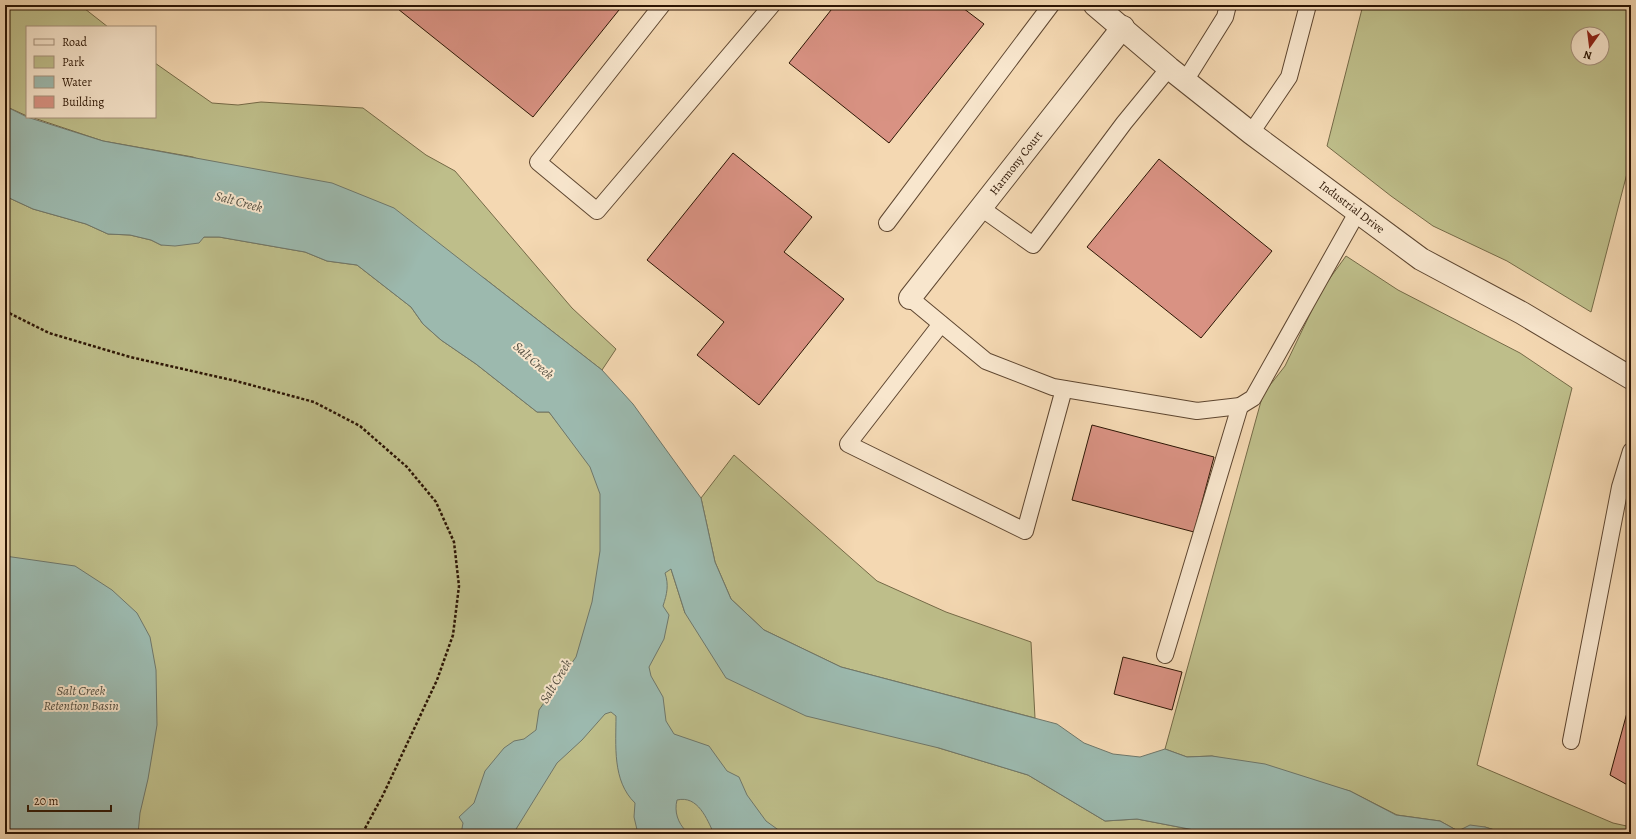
<svg xmlns="http://www.w3.org/2000/svg" width="1636" height="839" font-family="Alegreya,serif">
<style>
.green{fill:#bebe8a;stroke:#756a47;fill-rule:evenodd}
.water{fill:#9cb9ae;stroke:#6f776a}
.building{fill:#d99283;stroke:#2c1504}
.lines{fill:none;stroke-linecap:round;stroke-linejoin:round}
.lane-casing{stroke:#5e4630;stroke-width:18}
.street-casing{stroke:#5e4630;stroke-width:24}
.path{stroke:#2c1504;stroke-width:2.5;stroke-dasharray:3 2;stroke-linecap:butt}
.lane{stroke:#f8e6cd;stroke-width:16}
.street{stroke:#f8e6cd;stroke-width:22}
.labels{text-anchor:middle;stroke-width:4;stroke-linejoin:round;paint-order:stroke}
.street-label{font-size:12px;fill:#2c1504;stroke:#f8e6cd}
.water-label{font-size:13px;font-style:italic;fill:#534e40;stroke:#f8e6cd}
</style>
<rect width="100%" height="100%" fill="#f4d8b2"/>
<filter id="stains"><feTurbulence type="fractalNoise" baseFrequency=".005" numOctaves="4"/><feColorMatrix values="0 0 0 0 .2 0 0 0 0 .09 0 0 0 0 .02 0 0 0 .5 -.17"/></filter>
<radialGradient id="worn" r=".72"><stop offset=".6" stop-color="#630" stop-opacity="0"/><stop offset="1" stop-color="#630" stop-opacity=".3"/></radialGradient>
<g class="green">
<path d="M5,5H80L108,27H27V116L5,106Z"/>
<path d="M1363,5H1631V158L1591,312L1507,261L1433,226L1391,196L1327,146ZM1578,34H1602V58H1578Z"/>
<path d="M155,63L212,103L238,105L261,102L363,108L426,155L455,171L572,308L616,349L602,370L484,278L193,157L103,141L31,117H155Z"/>
<path d="M5,196L33,209L86,224L108,234L130,235L151,240L161,245L204,237H219L305,252L327,261L357,265L411,307L423,324L441,340L476,364L537,412H549L671,569L685,613L939,748L1028,775L1105,821L1137,819L1215,834H5Z"/>
<path d="M1346,256L1398,290L1520,353L1572,388L1477,765L1613,823L1631,827V834H1507L1485,827L1458,831L1440,821L1397,815L1350,791L1212,756L1187,757L1165,749L1263,394L1285,366L1322,289Z"/>
<path d="M734,455L877,581L946,612L1031,642L1035,718L841,667L764,630L731,599L715,562L701,498Z"/>
</g>
<g class="water">
<path d="M5,106L27,117L103,141L332,183L394,208L602,370L633,404L701,498L715,562L731,599L764,630L841,667L1057,724L1084,743L1113,754L1140,757L1165,749L1187,757L1212,756L1265,764L1350,791L1396,815L1440,821L1458,831L1470,825L1485,827L1507,834H1215L1137,819L1105,821L1028,775L939,748L806,716L726,678L685,613L671,569L665,573C669,585 667,594 663,606L669,615L664,639L649,667L651,676L663,697L666,721L674,734L709,746L727,771L739,777L747,795L766,821L784,834H714C707,819 698,795 677,800C674,812 678,823 686,831L687,834H638L634,817L635,803C612,781 616,745 616,716L611,712L605,714L582,740L557,763L513,834H461L463,823L459,817L474,803L485,771L504,748L514,741L524,739L536,730L539,710L576,657L592,602L600,551V494L590,467L549,412H537L476,364L441,340L423,324L411,307L357,265L327,261L305,252L219,237H204L199,243L175,246L161,245L151,240L130,235L108,234L86,224L33,209L5,196Z"/>
<path d="M5,556L75,566L112,590L137,613L150,637L156,670L157,725L148,779L140,813L138,834H5Z"/>
</g>
<g class="building">
<path d="M393,5H623L533,117Z"/>
<path d="M835,5H959L984,24L889,143L789,63Z"/>
<path d="M733,153L812,217L784,252L844,299L759,405L697,355L724,322L647,260Z"/>
<path d="M1159,159L1272,251L1201,338L1087,247Z"/>
<path d="M1092,425L1214,457L1194,532L1072,500Z"/>
<path d="M1123,657L1182,672L1172,710L1114,694Z"/>
<path d="M1631,698V787L1610,775Z"/>
</g>
<g class="lines">
<g class="lane-casing">
<g id="lane">
<path d="M662,5L538,162L597,211L772,5"/>
<path d="M1185,81L1225,17L1228,5"/>
<path d="M1251,133L1289,77L1308,5"/>
<path d="M981,208L1033,245L1124,123L1169,68"/>
<path d="M887,223L1051,5"/>
<path d="M910,298L986,361L1053,387L1197,411L1240,406L1253,398L1358,211"/>
<path d="M941,324L848,444L1025,531L1064,389"/>
<path d="M1165,655L1240,406"/>
<path d="M1571,741L1620,487L1631,451"/>
</g>
</g>
<g class="street-casing">
<g id="street">
<path d="M1095,5L1169,68L1251,133L1421,259L1522,313L1631,378"/>
<path d="M910,298L1123,27"/>
</g>
</g>
<path class="path" d="M5,311L49,333L130,357L236,381L314,402L360,426L407,467L436,502L454,542L459,586L453,635L437,680L383,795L362,834"/>
<use href="#lane" class="lane"/>
<use href="#street" class="street"/>
</g>
<g class="labels">
<g class="street-label">
<text transform="translate(1016 163) rotate(-52)" y="4">Harmony Court</text>
<text transform="translate(1352 207) rotate(37)" y="4">Industrial Drive</text>
</g>
<g class="water-label">
<text transform="translate(239 201) rotate(15)" y="5">Salt Creek</text>
<text transform="translate(534 360) rotate(42)" y="5">Salt Creek</text>
<text transform="translate(555 681) rotate(-59)" y="5">Salt Creek</text>
<text x="81" y="695">Salt Creek<tspan x="81" dy="15">Retention Basin</tspan></text>
</g>
</g>
<rect width="1636" height="839" fill="none" stroke="#f4d8b2" stroke-width="20"/>
<rect x="6" y="6" width="1624" height="827" fill="none" stroke="#2c1504" stroke-width="2"/>
<rect x="10" y="10" width="1616" height="819" fill="none" stroke="#2c1504"/>
<rect x="26" y="26" width="130" height="92" fill="#f8e6cd" stroke="#a6927d"/>
<rect x="34" y="39" width="20" height="6" fill="#f8e6cd" stroke="#a6927d"/>
<text x="62" y="46" font-size="12" fill="#2c1504">Road</text>
<rect x="34" y="56" width="20" height="12" fill="#bebe8a" stroke="#a6927d"/>
<text x="62" y="66" font-size="12" fill="#2c1504">Park</text>
<rect x="34" y="76" width="20" height="12" fill="#9cb9ae" stroke="#a6927d"/>
<text x="62" y="86" font-size="12" fill="#2c1504">Water</text>
<rect x="34" y="96" width="20" height="12" fill="#d99283" stroke="#a6927d"/>
<text x="62" y="106" font-size="12" fill="#2c1504">Building</text>
<g transform="translate(1590 46) rotate(194)"><circle r="19" fill="#f8e6cd" stroke="#a6927d"/>
<path d="M0-3L7 15L0 10L-7 15Z" fill="#8f2418"/>
<text y="-6" font-size="11" font-weight="bold" text-anchor="middle" fill="#2c1504">N</text>
</g>
<path d="M28 805v6h83v-6" fill="none" stroke="#2c1504" stroke-width="2"/>
<text x="34" y="805" font-size="12" fill="#2c1504" stroke="#f8e6cd" stroke-width="3" paint-order="stroke">20 m</text>
<rect width="100%" height="100%" filter="url(#stains)"/>
<rect width="100%" height="100%" fill="url(#worn)"/>
</svg>
